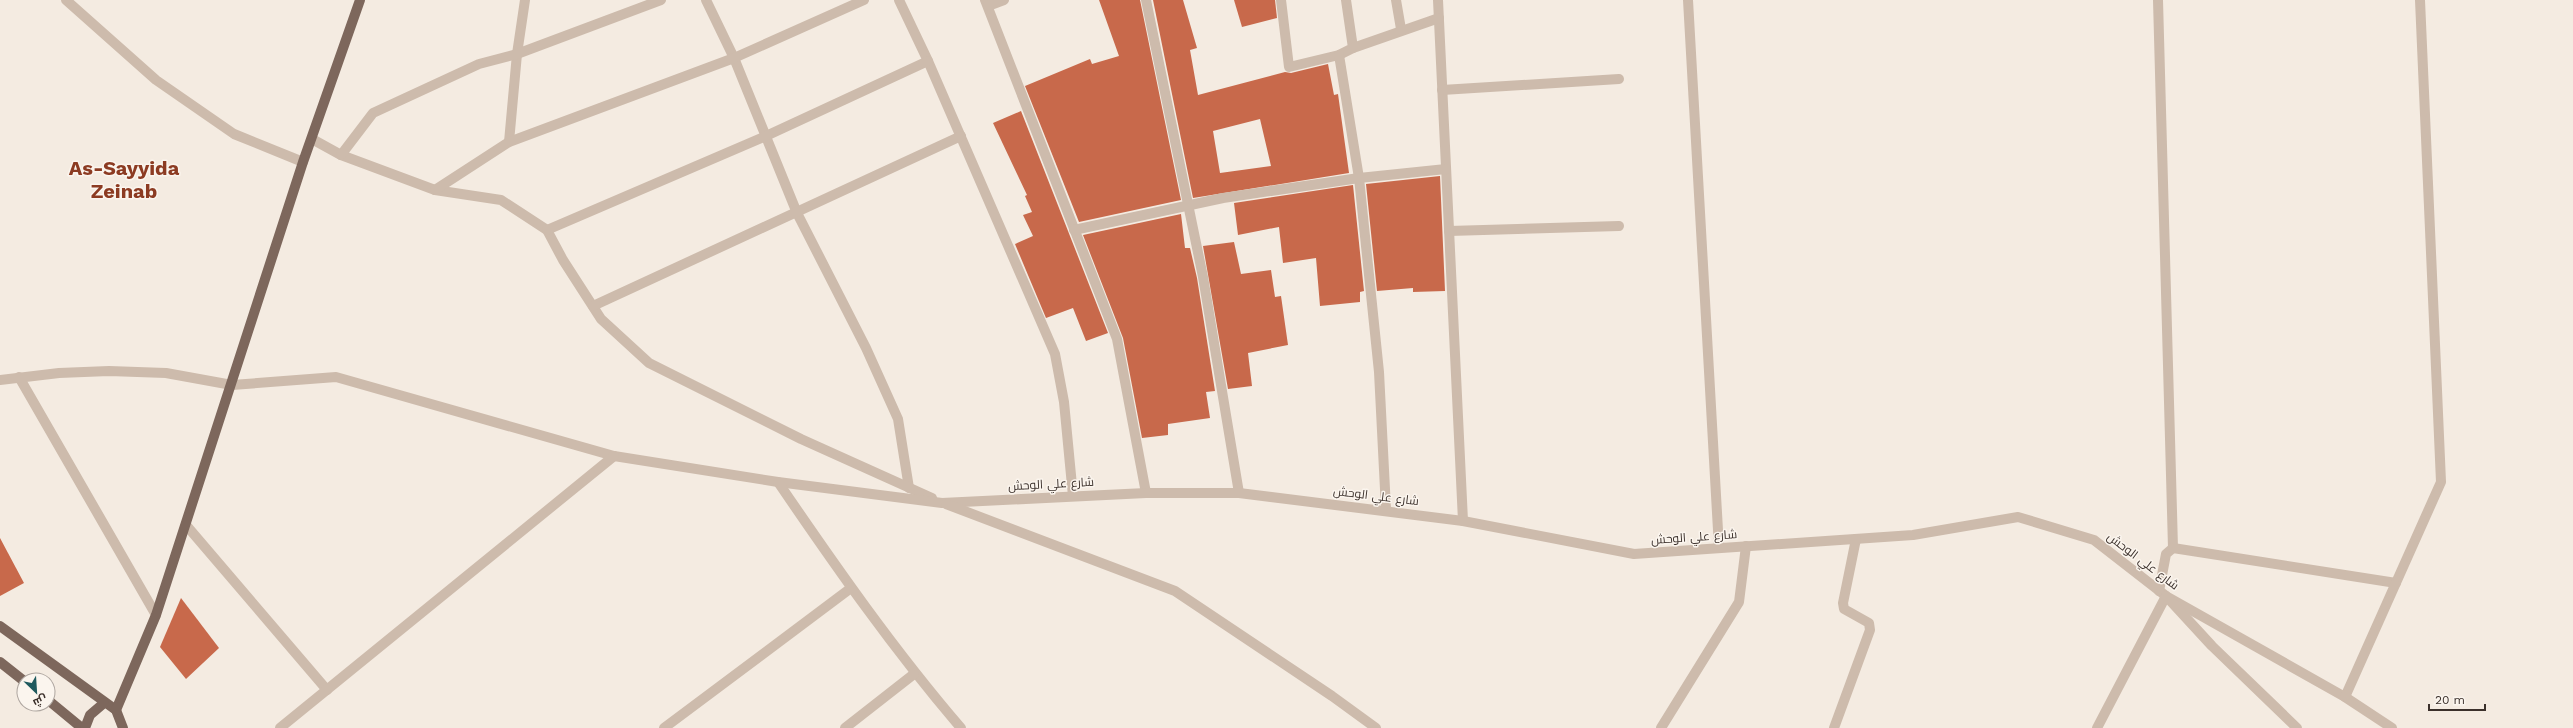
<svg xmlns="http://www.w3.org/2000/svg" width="2573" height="728" font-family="'Work Sans',Cairo,sans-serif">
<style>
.building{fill:#c8694b;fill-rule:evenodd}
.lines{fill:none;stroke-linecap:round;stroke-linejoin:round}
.minor{stroke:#cdbbac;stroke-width:10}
.major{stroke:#7d675c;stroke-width:10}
.labels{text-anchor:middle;stroke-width:3;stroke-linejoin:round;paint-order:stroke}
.street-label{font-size:12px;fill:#3b302b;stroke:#fbf5ee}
.town-label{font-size:20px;font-weight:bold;fill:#8c3b22;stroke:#fbf5ee}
</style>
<rect width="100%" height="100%" fill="#f4ebe1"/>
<g class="building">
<path d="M1099,0H1140L1181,200L1079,222L1025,86L1090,59L1092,64L1119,56Z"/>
<path d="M1153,0H1183L1197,48L1190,50L1198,95L1285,72L1291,73L1328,64L1334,95L1338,94L1349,173L1193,198ZM1260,119L1271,166L1220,173L1213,131Z"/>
<path d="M1234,0H1275L1277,18L1242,27Z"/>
<path d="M1021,111L1108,333L1086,341L1073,308L1046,318L1015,244L1033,236L1023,215L1032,212L1025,196L1027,195L993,123Z"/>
<path d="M1440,176L1445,291L1413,292V288L1377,291L1366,184Z"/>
<path d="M1353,185L1364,291L1360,292V302L1320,306L1316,258L1283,263L1279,227L1238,235L1234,203Z"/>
<path d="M1181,214L1185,248H1190L1197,278L1215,391L1206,392L1210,418L1168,424V435L1142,438L1123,338L1083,235Z"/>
<path d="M1234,242L1241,274L1271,270L1275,297L1281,296L1288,345L1248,353L1252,386L1228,389L1203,246Z"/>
<path d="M0,538L24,583L0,596Z"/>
<path d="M181,598L219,648L186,679L160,647Z"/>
</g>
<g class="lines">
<g class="minor">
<path d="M66,0L156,80L234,134L303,162"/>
<path d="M706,0L734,58L797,213L866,348L898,419L909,488"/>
<path d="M899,0L928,61L1055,354L1064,402L1073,496"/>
<path d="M985,0L1117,339L1146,493"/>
<path d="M1146,0L1203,277L1239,493"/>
<path d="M1281,0L1289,67L1339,55L1353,48L1346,0"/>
<path d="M1396,0L1401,29"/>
<path d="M1438,0L1463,521"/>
<path d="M1688,0L1719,548"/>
<path d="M2158,0L2173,548"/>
<path d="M988,6L1004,0"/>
<path d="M1353,48L1439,18"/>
<path d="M1339,55L1359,178L1379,372L1386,509"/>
<path d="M1442,90L1619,79"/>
<path d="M312,139L341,155L435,190L501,200L547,230L563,260L601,319L649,363L801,439L932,498"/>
<path d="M509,142L517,54L525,0"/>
<path d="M341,155L373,113L479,64L517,54L661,0"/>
<path d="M435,190L509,142L734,58L864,0"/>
<path d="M547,230L766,136L928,61"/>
<path d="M1074,230L1223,198L1359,178L1446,169"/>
<path d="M1449,231L1619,226"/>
<path d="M593,306L961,136"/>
<path d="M19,377L156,615"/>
<path d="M0,380L59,373L109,371L166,373L232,385L336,377L614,456L778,482L942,503L1146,493H1239L1463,521L1634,554L1913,535L2018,517L2094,540L2166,596L2345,697L2392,728"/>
<path d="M778,482C836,567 894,650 961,728"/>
<path d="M946,504L1175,591L1332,696L1376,728"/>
<path d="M186,525L327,690"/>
<path d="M2159,591L2166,554L2173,548L2396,583"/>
<path d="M2345,697L2441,482L2420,0"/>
<path d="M280,728L614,456"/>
<path d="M664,728L851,588"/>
<path d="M845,728L914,674"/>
<path d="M1661,728L1739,602L1746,546"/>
<path d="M1834,728L1870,630L1869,623L1844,609L1843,603L1856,539"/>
<path d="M2097,728L2166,596L2212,646L2297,728"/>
</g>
<g class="major">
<path d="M0,626L116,710L123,728"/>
<path d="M0,662L24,681"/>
<path d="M48,700L82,728"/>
<path d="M116,710L156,615L303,162L360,0"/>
<path d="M85,728L90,715L104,703"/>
</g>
</g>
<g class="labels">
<g class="street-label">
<text transform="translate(1051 484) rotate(-3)" y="4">شارع علي الوحش</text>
<text transform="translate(1376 496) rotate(7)" y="4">شارع علي الوحش</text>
<text transform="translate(1694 537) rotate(-4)" y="4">شارع علي الوحش</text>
<text transform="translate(2143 561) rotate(37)" y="4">شارع علي الوحش</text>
</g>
<g class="town-label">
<text x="124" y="175">As-Sayyida<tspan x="124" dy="23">Zeinab</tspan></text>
</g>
</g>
<g transform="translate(36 692) rotate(155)"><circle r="19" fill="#fbf5ee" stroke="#aea6a0"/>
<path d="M0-3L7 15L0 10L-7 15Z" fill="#1f5a5e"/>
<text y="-6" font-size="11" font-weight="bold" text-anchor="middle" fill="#3b302b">ش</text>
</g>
<path d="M2429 704v6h56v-6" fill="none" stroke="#3b302b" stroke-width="2"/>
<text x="2435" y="704" font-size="12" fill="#3b302b" stroke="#fbf5ee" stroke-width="3" paint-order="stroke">20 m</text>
</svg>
